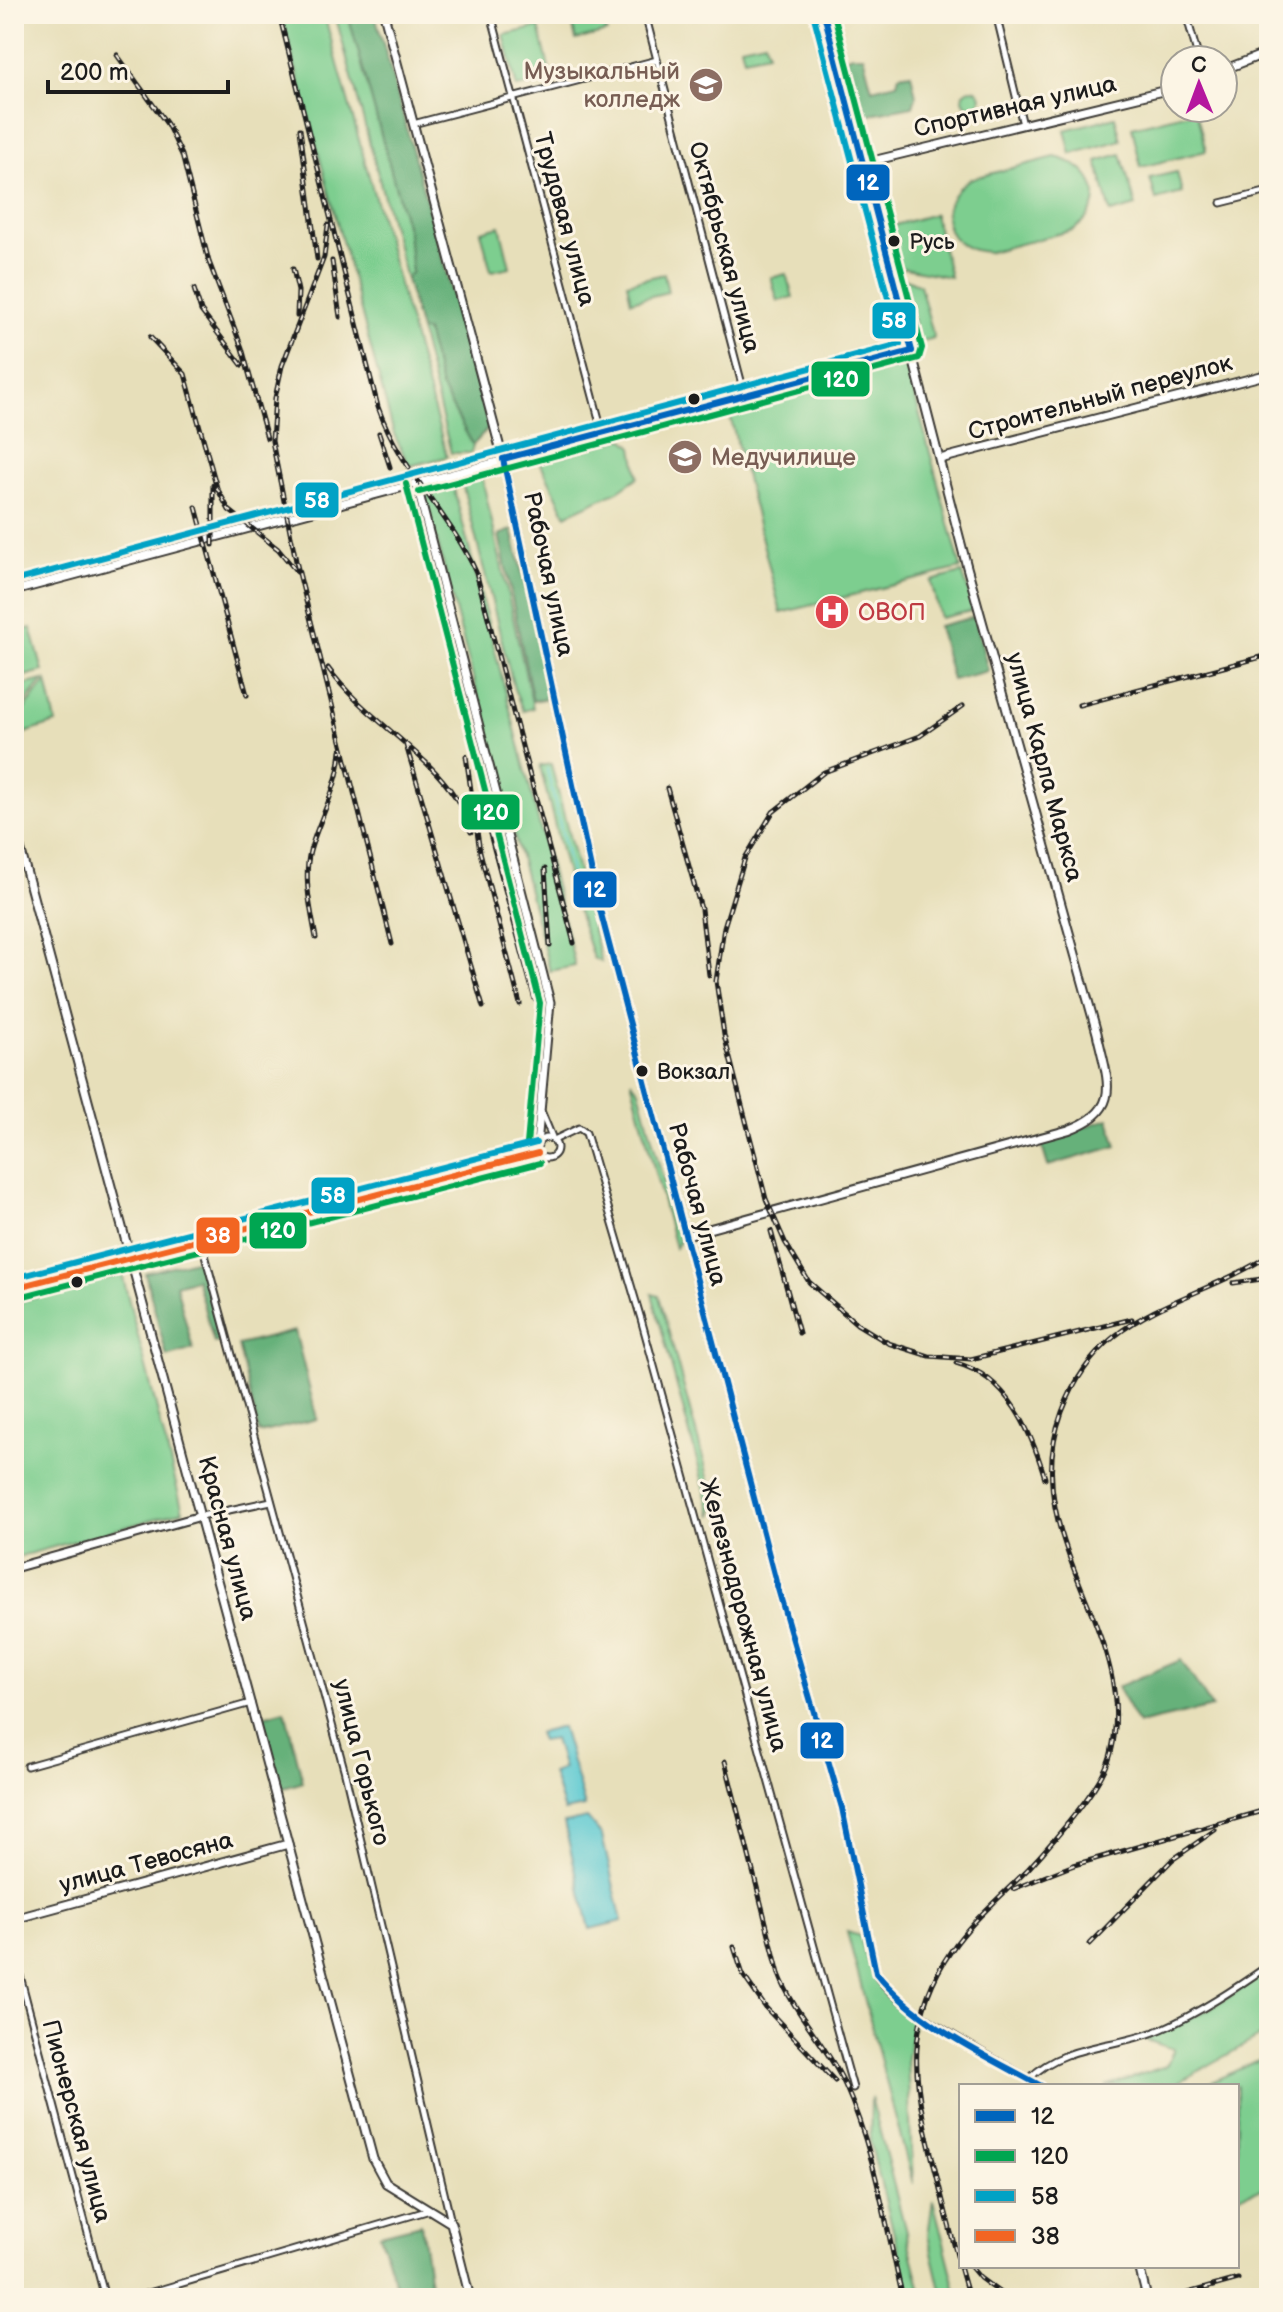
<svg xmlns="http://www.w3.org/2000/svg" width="1283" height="2312" font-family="'Balsamiq Sans',sans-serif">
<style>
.green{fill:#7dce8f;stroke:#4c7556;stroke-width:2}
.forest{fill:#66b17a;stroke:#41664b;stroke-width:2}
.water{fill:#5cc9d1;stroke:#3c7276;stroke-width:2}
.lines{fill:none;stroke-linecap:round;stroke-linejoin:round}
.stream{stroke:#5cc9d1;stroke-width:2}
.street-casing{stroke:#3a3934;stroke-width:9}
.secondary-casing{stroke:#3a3934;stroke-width:11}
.street{stroke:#fff;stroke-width:5}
.secondary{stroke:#fff;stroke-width:7}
.rail-casing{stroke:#1c1c1c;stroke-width:5}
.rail{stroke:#fcf5e5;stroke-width:2;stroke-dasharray:6;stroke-linecap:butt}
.bus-1-casing{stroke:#fcf5e5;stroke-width:12}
.bus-2-casing{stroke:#fcf5e5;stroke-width:12}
.bus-3-casing{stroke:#fcf5e5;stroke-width:12}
.bus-4-casing{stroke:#fcf5e5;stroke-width:12}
.bus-1{stroke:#0065bd;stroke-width:6}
.bus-2{stroke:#00a651;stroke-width:6}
.bus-3{stroke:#01a2c5;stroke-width:6}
.bus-4{stroke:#f26522;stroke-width:6}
.bus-dot{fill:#1c1c1c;stroke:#fcf5e5;stroke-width:3}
.labels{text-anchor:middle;stroke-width:6;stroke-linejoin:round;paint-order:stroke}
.bus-label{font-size:22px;fill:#1c1c1c;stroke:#fcf5e5;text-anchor:start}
.education-label{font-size:24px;fill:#785e54;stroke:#fcf5e5;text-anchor:end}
.street-label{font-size:24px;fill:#1c1c1c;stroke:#fcf5e5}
.health-label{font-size:24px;fill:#be3a42;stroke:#fcf5e5;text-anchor:start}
.line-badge{stroke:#fcf5e5;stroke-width:3}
.badge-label{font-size:22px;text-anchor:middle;font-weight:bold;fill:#fff}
</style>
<rect width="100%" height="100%" fill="#fcf5e5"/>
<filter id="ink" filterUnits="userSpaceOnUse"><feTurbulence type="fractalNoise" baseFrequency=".0125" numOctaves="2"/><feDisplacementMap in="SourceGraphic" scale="16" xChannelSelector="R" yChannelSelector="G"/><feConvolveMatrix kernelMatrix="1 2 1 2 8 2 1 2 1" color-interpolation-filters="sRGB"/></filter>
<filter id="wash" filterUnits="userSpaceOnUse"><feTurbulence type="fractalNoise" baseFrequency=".006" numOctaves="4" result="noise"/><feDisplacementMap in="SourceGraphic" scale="32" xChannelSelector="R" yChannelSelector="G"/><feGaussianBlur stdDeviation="1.8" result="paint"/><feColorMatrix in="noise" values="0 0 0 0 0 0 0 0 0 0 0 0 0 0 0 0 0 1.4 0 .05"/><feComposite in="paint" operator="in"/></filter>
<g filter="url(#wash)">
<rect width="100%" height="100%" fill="#e7dfba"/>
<g class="green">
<path d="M281,14H324L447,457L409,466L394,434Z"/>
<path d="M335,14H348L408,232L412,273L406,279Z"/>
<path d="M570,14H603L607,32L576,40Z"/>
<path d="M539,27L552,80L517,88L504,35Z"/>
<path d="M765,41L768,53L744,58L741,46Z"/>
<circle cx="972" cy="98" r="9"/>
<path d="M1196,111L1206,151L1141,167L1132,127Z"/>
<path d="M1115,117L1121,140L1071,154L1065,130Z"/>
<path d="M1121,154L1136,206L1111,213L1097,161Z"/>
<path d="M1055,157C1095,166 1112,204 1073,230L989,252C941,251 932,204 970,179Z"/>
<path d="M1177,172L1182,193L1156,200L1150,178Z"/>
<path d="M934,214L950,277L899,267L888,227Z"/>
<path d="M500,226L510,267L491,271L481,231Z"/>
<path d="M664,274L668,292L631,301L627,283Z"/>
<path d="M786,274L793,297L778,301L771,278Z"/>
<path d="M902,277L920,285L934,338L919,342Z"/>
<path d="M420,331H426L441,387L473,445L471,453H451Z"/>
<path d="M905,360L961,568L781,613L728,408Z"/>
<path d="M623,438L633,447L638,477L618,491L566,515L540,462Z"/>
<path d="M482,477L533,708L523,711L514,689L462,483Z"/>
<path d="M453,485L575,965V966L550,971L424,491Z"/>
<path d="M962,573L976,610L940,618L931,581Z"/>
<path d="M31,628L43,671L14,679V633Z"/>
<path d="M44,680L16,714L14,687Z"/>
<path d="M47,681L56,723L22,734L17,718Z"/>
<path d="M551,764L601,962L593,958L570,887L540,766Z"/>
<path d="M631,1080L639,1090L680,1242L675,1248Z"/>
<path d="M122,1274L183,1511L14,1558V1303Z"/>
<path d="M652,1294L659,1296L715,1502L712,1516Z"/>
<path d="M847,1932L860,1936C871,1980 880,1991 915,2018L907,2057L913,2184Z"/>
<path d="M1269,1971V2029L1257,2038L1172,2086H1106L1166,2066L1174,2049L1143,2039L1209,2009Z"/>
<path d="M1269,2055V2187L1237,2196V2086H1203Z"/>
<path d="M871,2097L923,2298H911L870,2142Z"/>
<path d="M933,2200L958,2298H943L928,2235Z"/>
</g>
<g class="forest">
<path d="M348,14H375L489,428L473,445L441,387L426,331H420L406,279L412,272L408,232Z"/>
<path d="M852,55H863L872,89L897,83L899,75L911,73L916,96L913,106L860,116L844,58Z"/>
<path d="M512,530L552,697L533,701L499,535Z"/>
<path d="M975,617L988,671L952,680L938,626Z"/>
<path d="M1109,1119L1117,1146L1048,1166L1040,1140Z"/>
<path d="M199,1259L221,1342L214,1343L196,1279L176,1285L193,1349L167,1357L145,1273Z"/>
<path d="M295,1331L317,1419L259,1433L238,1345Z"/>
<path d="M1181,1660L1212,1707L1138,1724L1117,1687Z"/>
<path d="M285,1710L303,1782L281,1789L263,1716Z"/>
<path d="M421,2224L431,2290L420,2298H399L380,2234Z"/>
</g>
<g class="water">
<path d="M562,1727L585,1807L564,1811L552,1773L563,1769L554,1739L541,1741L538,1733Z"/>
<path d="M587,1818L602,1836L622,1921L590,1929L564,1823Z"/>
</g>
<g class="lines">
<path class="stream" d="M547,769L573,880"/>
</g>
</g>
<g filter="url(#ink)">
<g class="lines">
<g class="street-casing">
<g id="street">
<path d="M491,14L603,434"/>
<path d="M645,14L745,396"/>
<path d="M996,14L1023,125"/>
<path d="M1186,14L1199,60"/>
<path d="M413,124L657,60"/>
<path d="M1221,203L1269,191"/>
<path d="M542,1113L552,1137"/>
<circle cx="547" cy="1148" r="10"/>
<path d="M554,1140L579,1128L586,1133L641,1319L853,2088"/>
<path d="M201,1240L344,1769L451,2222"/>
<path d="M201,1516L271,1501"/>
<path d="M27,1766L251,1703"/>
<path d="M14,1953L105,2298"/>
<path d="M1029,2079C1063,2043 1119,2048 1162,2029C1199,2013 1236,1988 1269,1965"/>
<path d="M132,2298L430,2210"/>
</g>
</g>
<g class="secondary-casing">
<g id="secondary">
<path d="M384,14L503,459L599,906L776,1582L842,1808L876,1973C902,2014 997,2061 1041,2086"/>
<path d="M1223,70L1269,52"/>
<path d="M864,163L1175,88"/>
<path d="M940,459L1269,374"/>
<path d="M416,482L550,1002L537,1145"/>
<path d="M14,591L912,351"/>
<path d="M14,826L373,2159L386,2183L451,2223L470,2298"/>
<path d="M687,1235L1068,1130C1124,1110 1107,1080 1097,1033L967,567L824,14"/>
<path d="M14,1288L538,1153"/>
<path d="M14,1568L201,1516"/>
<path d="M14,1919L288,1844"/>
<path d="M1139,2266L1147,2298"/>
</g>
</g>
<use href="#street" class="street"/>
<use href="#secondary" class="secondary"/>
<g class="rail-casing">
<g id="rail">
<path d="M279,14L378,407C401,472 448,511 476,572L574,943"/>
<path d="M117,55L167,124L182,155L209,262L242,348L267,438"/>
<path d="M300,129L317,259"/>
<path d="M328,225L324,257L282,366L275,398L272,441L296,561L392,944"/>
<path d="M332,261L340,317"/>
<path d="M293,269L298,291L297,316"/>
<path d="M194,289L201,311L242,365"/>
<path d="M150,337L185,374L217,488L229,510L278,549L297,572"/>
<path d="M379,433L390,467"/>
<path d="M196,507L247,695"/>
<path d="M213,545V485"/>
<path d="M328,668C363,717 425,750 456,798C462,808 466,821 471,832"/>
<path d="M1079,705L1269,655"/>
<path d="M963,706L920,736L824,772L773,812L745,858L724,927L716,981L724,1035L766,1199L785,1242L809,1282L857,1324L888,1343L929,1356L971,1359L1132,1319"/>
<path d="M406,745L483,1007"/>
<path d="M466,756L480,852L520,1004"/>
<path d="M667,788L701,909L709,975"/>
<path d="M480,797L535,1000"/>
<path d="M545,869L550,946"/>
<path d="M316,938C311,910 303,879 310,851C320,816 339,787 341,750"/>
<path d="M771,1231L799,1333"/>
<path d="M1233,1283L1269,1278"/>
<path d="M956,1363C1008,1377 1031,1431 1045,1478"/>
<path d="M725,1761L779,1974C794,2014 827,2045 845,2085C875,2151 886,2228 903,2298"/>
<path d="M1013,1889L1074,1865L1269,1809"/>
<path d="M1090,1944L1172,1860L1215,1830"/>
<path d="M734,1947L743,1975L766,2008L835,2081"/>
<path d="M970,2266L980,2278L1007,2298"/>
<path d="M969,2298C957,2258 947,2218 937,2177C916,2094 899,2027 951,1951C972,1920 1002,1896 1028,1869C1051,1844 1104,1785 1111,1753C1141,1632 1015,1539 1062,1412C1073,1383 1091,1355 1115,1336C1160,1300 1221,1288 1269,1255"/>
<path d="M1170,2298L1238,2279"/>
</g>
</g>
<use href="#rail" class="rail"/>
<g class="bus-1-casing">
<g id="bus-1">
<path d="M824,14L912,351"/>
<path d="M503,459L599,906L776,1582L842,1808L876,1973C918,2025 983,2054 1041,2086"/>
<path d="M503,459L912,351"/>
</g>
</g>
<g class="bus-2-casing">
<g id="bus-2">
<path d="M406,484L540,1003L527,1144"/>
<path d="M419,492L919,358L922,348L834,14"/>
<path d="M16,1298L540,1163"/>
</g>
</g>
<g class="bus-3-casing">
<g id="bus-3">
<path d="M14,581L900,344L814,17"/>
<path d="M14,1278L536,1143"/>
</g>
</g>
<g class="bus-4-casing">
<path id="bus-4" d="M14,1288L538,1153"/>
</g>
<use href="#bus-1" class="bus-1"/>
<use href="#bus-2" class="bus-2"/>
<use href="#bus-3" class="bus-3"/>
<use href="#bus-4" class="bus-4"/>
</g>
</g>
<defs>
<g id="university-disc" transform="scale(1.8)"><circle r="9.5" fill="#8d6e63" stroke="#fcf5e5"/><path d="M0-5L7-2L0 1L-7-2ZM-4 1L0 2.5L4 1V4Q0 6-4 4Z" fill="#fff"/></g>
<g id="hospital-disc" transform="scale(1.8)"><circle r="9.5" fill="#e0444e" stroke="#fcf5e5"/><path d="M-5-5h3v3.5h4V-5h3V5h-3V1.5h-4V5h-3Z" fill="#fff"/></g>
</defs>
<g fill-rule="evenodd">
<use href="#university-disc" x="706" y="85"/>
<use href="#university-disc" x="685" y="457"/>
<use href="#hospital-disc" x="832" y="612"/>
</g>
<g class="bus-dot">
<circle cx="894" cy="241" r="7"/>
<circle cx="694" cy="399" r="7"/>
<circle cx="642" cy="1071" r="7"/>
<circle cx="77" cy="1282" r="7"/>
</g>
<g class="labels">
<g class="bus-label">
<text x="909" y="249">Русь</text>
<text x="657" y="1079">Вокзал</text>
</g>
<g class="education-label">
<text x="680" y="79">Музыкальный<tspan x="680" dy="28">колледж</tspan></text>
<text x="711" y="465" text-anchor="start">Медучилище</text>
</g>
<g class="street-label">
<text transform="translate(1015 106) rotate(-13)" y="8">Спортивная улица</text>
<text transform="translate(565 219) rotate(75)" y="8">Трудовая улица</text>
<text transform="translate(725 247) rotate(75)" y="8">Октябрьская улица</text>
<text transform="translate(1100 397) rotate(-15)" y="8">Строительный переулок</text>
<text transform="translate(549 574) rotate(78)" y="8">Рабочая улица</text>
<text transform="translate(1045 767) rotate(75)" y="8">улица Карла Маркса</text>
<text transform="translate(698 1204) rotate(75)" y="8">Рабочая улица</text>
<text transform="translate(228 1538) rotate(75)" y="8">Красная улица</text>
<text transform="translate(744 1615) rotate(75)" y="8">Железнодорожная улица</text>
<text transform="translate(362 1762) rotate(76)" y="8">улица Горького</text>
<text transform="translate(146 1862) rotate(-15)" y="8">улица Тевосяна</text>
<text transform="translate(77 2121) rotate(75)" y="8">Пионерская улица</text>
</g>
<g class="health-label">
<text x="858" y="620">ОВОП</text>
</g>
</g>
<g class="line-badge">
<rect x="845" y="163" width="46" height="39" rx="8" fill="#0065bd"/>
<rect x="871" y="301" width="46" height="39" rx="8" fill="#01a2c5"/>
<rect x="810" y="360" width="61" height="38" rx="8" fill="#00a651"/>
<rect x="294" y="481" width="46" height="38" rx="8" fill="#01a2c5"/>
<rect x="460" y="793" width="61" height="38" rx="8" fill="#00a651"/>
<rect x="572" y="870" width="46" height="39" rx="8" fill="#0065bd"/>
<rect x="310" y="1176" width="46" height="39" rx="8" fill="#01a2c5"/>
<rect x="248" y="1211" width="60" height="39" rx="8" fill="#00a651"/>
<rect x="195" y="1216" width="46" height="39" rx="8" fill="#f26522"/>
<rect x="799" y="1721" width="46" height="39" rx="8" fill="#0065bd"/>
</g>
<g class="badge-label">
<text x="868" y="190">12</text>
<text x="894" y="328">58</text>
<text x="841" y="387">120</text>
<text x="317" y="508">58</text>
<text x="491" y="820">120</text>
<text x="595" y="897">12</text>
<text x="333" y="1203">58</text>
<text x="278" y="1238">120</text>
<text x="218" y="1243">38</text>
<text x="822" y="1748">12</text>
</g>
<rect width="1283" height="2312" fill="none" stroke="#fcf5e5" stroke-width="48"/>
<rect x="959" y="2084" width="280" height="184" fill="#fcf5e5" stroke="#a29e95" stroke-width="2"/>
<rect x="975" y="2110" width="40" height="12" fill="#0065bd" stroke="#a29e95" stroke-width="2"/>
<text x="1031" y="2124" font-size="24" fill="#1c1c1c">12</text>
<rect x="975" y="2150" width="40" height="12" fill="#00a651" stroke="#a29e95" stroke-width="2"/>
<text x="1031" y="2164" font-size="24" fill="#1c1c1c">120</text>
<rect x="975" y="2190" width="40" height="12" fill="#01a2c5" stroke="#a29e95" stroke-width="2"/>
<text x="1031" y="2204" font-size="24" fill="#1c1c1c">58</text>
<rect x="975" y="2230" width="40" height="12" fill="#f26522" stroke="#a29e95" stroke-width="2"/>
<text x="1031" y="2244" font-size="24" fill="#1c1c1c">38</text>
<g transform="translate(1199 84) rotate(359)"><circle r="38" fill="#fcf5e5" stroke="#a29e95" stroke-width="2"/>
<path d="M0-6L14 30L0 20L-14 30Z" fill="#b5179e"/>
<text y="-12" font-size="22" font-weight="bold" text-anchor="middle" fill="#1c1c1c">С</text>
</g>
<path d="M48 80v12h180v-12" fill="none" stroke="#1c1c1c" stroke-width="4"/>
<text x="60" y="80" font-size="24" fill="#1c1c1c" stroke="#fcf5e5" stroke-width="6" paint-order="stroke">200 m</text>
</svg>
